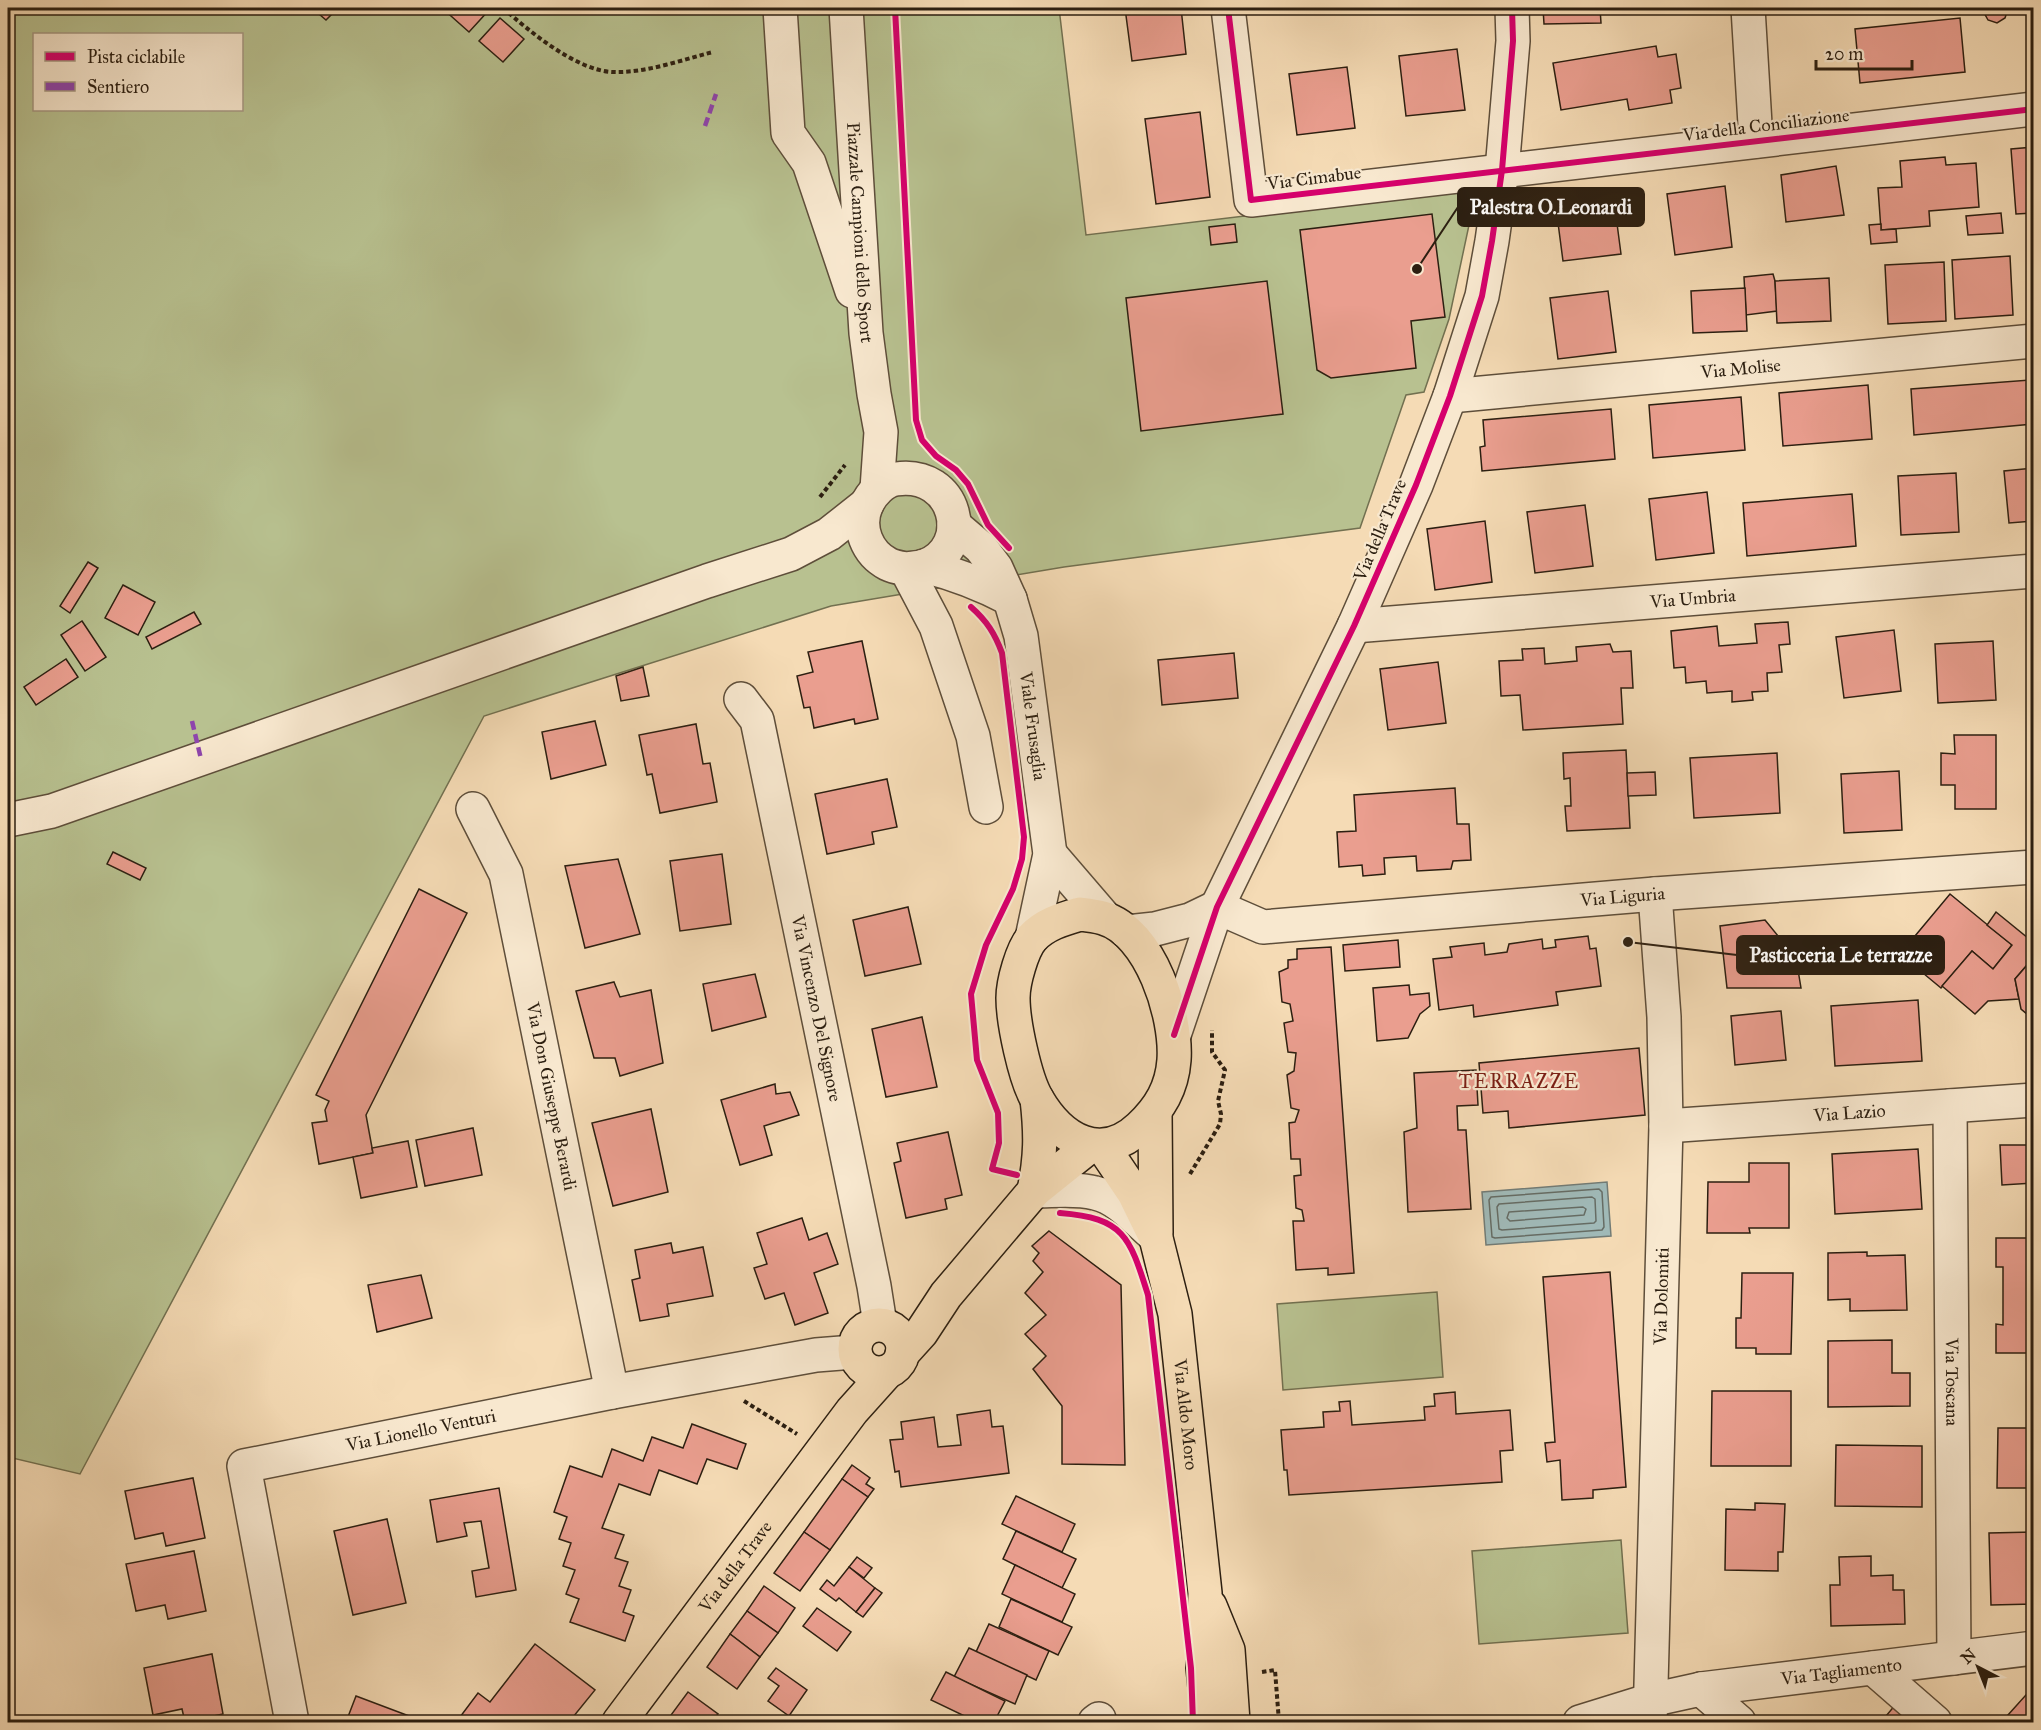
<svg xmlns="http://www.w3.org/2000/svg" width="2041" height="1730" font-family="'IM FELL Great Primer',serif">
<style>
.green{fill:#b8c190;stroke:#727050;stroke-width:1.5;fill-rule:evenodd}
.water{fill:#a0b9b7;stroke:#727b75;stroke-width:1.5}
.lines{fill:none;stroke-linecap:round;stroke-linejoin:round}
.shore{stroke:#666c64;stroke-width:1.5}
.building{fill:#ea9e8f;stroke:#2c1f11;stroke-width:1.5}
.minor-casing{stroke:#5e4e3a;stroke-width:36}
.major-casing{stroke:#2c1f11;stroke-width:36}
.path{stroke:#2c1f11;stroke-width:4;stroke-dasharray:4.5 3;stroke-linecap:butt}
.minor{stroke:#f8e8cf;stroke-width:33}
.major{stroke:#f5dbb5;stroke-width:33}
.quiet{stroke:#8e44ad;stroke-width:4.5;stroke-dasharray:9 4.5;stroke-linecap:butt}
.cycleway-casing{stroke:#f8e8cf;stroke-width:10}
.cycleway{stroke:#d6006c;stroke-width:6}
.labels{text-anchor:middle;stroke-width:4.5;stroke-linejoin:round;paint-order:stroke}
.street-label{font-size:18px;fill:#2c1f11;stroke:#f8e8cf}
.neighbourhood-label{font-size:20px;letter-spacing:1.5px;fill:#7a1f14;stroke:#f8e8cf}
.leader{fill:none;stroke:#2c1f11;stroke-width:2}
.callout-dot{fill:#2c1f11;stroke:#f8e8cf;stroke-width:2}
.callout{fill:#2c1f11;stroke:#2c1f11;stroke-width:2}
.callout-label{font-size:20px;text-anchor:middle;font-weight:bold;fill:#fff}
</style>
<rect width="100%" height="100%" fill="#f5dbb5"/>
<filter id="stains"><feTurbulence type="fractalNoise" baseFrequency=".00333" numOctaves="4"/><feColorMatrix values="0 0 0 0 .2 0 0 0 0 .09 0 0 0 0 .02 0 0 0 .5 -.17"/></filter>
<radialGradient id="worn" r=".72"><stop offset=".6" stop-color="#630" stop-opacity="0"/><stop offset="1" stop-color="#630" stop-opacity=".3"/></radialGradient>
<g class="green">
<path d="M8,8H1059L1086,235L1462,190L1472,211L1449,319L1424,392L1406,395L1360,528L1064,567L831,606L484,716L80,1474L8,1457ZM34,34H242V110H34Z"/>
<path d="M1437,1292L1443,1377L1283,1390L1277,1304Z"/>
<path d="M1621,1540L1628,1633L1479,1644L1472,1551Z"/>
</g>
<path class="water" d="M1607,1182L1611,1236L1486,1245L1482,1192Z"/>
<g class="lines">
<g class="shore">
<path d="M1599,1189L1602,1192L1604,1227L1602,1230L1495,1238L1492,1237L1489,1200L1491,1197Z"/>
<path d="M1592,1197L1595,1199L1596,1221L1594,1223L1502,1230L1499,1229L1497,1207L1499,1204Z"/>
<path d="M1583,1207L1586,1209L1584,1215L1510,1221L1507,1218L1509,1212Z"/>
</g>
</g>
<g class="building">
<path d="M312,8H338L326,20Z"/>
<path d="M442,8H489L490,9L469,32Z"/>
<path d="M1125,8H1181L1186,54L1132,61Z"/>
<path d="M1543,8H1600L1601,23L1544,24Z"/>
<path d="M1984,8H2008V9L2005,18L1997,23L1988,20L1983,11Z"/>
<path d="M2026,8H2034V31H2028Z"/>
<path d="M500,18L524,39L503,62L479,41Z"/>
<path d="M1960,18L1965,72L1860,83L1855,29Z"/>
<path d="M1656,46L1658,57L1676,54L1681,88L1670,90L1672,103L1629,110L1627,99L1561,110L1553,63Z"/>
<path d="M1457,49L1465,110L1406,116L1399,56Z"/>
<path d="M1347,67L1355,128L1297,135L1289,74Z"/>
<path d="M1200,112L1210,197L1156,204L1145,119Z"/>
<path d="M2034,147V213L2016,214L2011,149Z"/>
<path d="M1945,157L1946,165L1976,163L1979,207L1929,211L1930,226L1881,230L1878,188L1902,187L1900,161Z"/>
<path d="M1836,166L1844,215L1786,222L1781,175Z"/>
<path d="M1725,186L1732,247L1675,255L1667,194Z"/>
<path d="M1613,193L1621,254L1563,261L1555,200Z"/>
<path d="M2001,213L2003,233L1968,235L1966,216Z"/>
<path d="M1432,214L1445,317L1411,321L1416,368L1331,378L1317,370L1300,230Z"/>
<path d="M1235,224L1237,242L1211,245L1209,227Z"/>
<path d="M1881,224V230L1896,229L1897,242L1871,244L1869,225Z"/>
<path d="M2010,256L2013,315L1955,319L1952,260Z"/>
<path d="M1944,262L1946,321L1888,324L1885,265Z"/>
<path d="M1773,274L1775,281L1777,311L1746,315L1744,277Z"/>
<path d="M1829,278L1831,321L1777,323L1775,281Z"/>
<path d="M1267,281L1283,414L1141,431L1126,298Z"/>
<path d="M1745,288L1747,331L1693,333L1691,291Z"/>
<path d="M1608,291L1616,352L1558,359L1550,298Z"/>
<path d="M2030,380L2033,424L1914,435L1911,389Z"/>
<path d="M1868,385L1872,439L1783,446L1779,393Z"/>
<path d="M1741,397L1745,450L1653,458L1649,405Z"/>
<path d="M1611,409L1615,459L1482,471L1480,447L1485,446L1483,420Z"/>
<path d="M2034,468V521L2009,523L2004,471Z"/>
<path d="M1956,473L1959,532L1901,535L1898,476Z"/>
<path d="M1707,492L1714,553L1656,560L1649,499Z"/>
<path d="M1852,494L1856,546L1747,556L1743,503Z"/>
<path d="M1585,505L1593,566L1535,573L1527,512Z"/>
<path d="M1485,521L1492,582L1435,590L1427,529Z"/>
<path d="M88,562L98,568L70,613L60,606Z"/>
<path d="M123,585L155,602L138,635L105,618Z"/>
<path d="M194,612L201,624L152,649L146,637Z"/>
<path d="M82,621L106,657L85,671L61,635Z"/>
<path d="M1788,622L1790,644L1779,645L1782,672L1767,673L1768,691L1752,692L1753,700L1732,702V691L1707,693L1706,681L1686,683L1685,667L1674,668L1671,631L1717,626L1719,646L1757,643L1755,624Z"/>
<path d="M2034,622V698H2032L2029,623Z"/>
<path d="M1894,630L1901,691L1844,698L1836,637Z"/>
<path d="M862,641L878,719L855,724L854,719L814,728L810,707L804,708L797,676L813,672L808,652Z"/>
<path d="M1993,641L1996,700L1938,703L1935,644Z"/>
<path d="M1610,644L1613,652L1631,651L1633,688H1621L1623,724L1523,730L1520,695L1501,696L1499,661L1523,660L1522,649L1544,648L1545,664L1577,661L1576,647Z"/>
<path d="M1234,653L1238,698L1162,705L1158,660Z"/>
<path d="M66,659L78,677L36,705L24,687Z"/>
<path d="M1438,662L1446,723L1388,730L1380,669Z"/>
<path d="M643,667L649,696L621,701L616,676Z"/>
<path d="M595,721L606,765L551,779L542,732Z"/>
<path d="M696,724L703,764L710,763L717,802L660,813L652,774L647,775L639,735Z"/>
<path d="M1954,735H1996V809H1955V785H1941V753L1955,754Z"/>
<path d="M1626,750L1630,828L1567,831L1565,806H1571L1570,778L1564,779L1563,753Z"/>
<path d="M1777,753L1780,813L1694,818L1690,758Z"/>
<path d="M1899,771L1902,830L1844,833L1841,774Z"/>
<path d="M1655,772L1656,795L1628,796L1627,773Z"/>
<path d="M887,779L897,827L872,832L874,844L827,854L815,794Z"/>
<path d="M1455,788L1457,824H1469L1471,860L1453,861L1451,869L1417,871L1416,856L1384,858L1385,874L1363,876L1362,865L1339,867L1337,832L1356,831L1354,795Z"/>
<path d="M113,852L146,868L140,880L107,864Z"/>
<path d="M722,854L731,924L680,931L670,861Z"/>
<path d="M618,859L640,934L585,948L565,866Z"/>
<path d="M419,889L467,913L366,1115L373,1153L319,1164L312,1123L327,1121L325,1110L329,1101L316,1095Z"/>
<path d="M1950,894L2012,945L1993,969L1972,951L1941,988L1900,954Z"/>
<path d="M908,907L921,964L865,976L853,920Z"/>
<path d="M1996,912L2034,943V957L2015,979L2019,999L1988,1001L1975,1014L1942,986L1972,951L1993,969L2012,945L1987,925Z"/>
<path d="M1765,920L1796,958L1801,988H1727L1720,926Z"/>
<path d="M1588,936L1590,949L1596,948L1601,986L1556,992L1558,1005L1474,1017L1473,1005L1439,1010L1433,959L1452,957L1450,947L1484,943L1485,955L1507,952L1509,944L1542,939L1543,949L1556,947L1555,940Z"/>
<path d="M1398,940L1400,967L1345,971L1343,945Z"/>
<path d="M1331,947L1354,1273L1328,1275V1268L1296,1270L1293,1221H1304L1302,1210L1296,1208L1294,1176L1301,1175L1300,1159H1291L1289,1123L1295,1122L1299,1110L1291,1108L1287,1075L1294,1071L1296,1053L1288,1052L1284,1023L1293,1021L1290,1004L1282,1002L1279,972L1288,968V960L1297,959V949Z"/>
<path d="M2034,957V1020L2021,1009L2015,979Z"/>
<path d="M755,974L766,1017L712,1031L703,984Z"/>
<path d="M614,982L620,997L651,990L663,1063L620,1076L615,1058H594L576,991Z"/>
<path d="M1409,985L1410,995L1429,993L1430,1006L1420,1014L1408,1038L1377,1041L1373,988Z"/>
<path d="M1918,1000L1922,1061L1835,1066L1831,1006Z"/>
<path d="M1781,1011L1786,1060L1735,1065L1731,1016Z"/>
<path d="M922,1017L937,1087L886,1097L872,1029Z"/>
<path d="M1639,1048L1645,1115L1509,1128L1508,1111L1483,1113L1479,1063Z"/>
<path d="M1476,1070L1478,1105L1457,1106L1458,1130H1466L1471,1209L1408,1212L1404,1132L1417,1128L1414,1073Z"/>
<path d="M775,1084L776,1094L790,1092L799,1115L764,1126L772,1155L740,1165L721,1100Z"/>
<path d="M651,1109L668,1192L613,1206L592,1123Z"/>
<path d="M473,1128L482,1175L425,1186L416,1140Z"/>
<path d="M948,1132L962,1195L945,1199L947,1209L906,1218L894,1163L901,1161L897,1143Z"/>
<path d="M408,1141L417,1187L361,1198L353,1157L373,1153L372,1148Z"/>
<path d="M2000,1145H2034V1183L2002,1185Z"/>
<path d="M1918,1149L1922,1209L1835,1214L1832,1154Z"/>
<path d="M1749,1163H1789V1228H1749L1750,1233H1707L1708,1182H1749Z"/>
<path d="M802,1218L809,1240L827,1233L838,1264L814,1273L828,1313L795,1325L784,1293L765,1299L754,1268L767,1264L757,1233Z"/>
<path d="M1049,1231L1121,1285L1125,1465L1062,1464V1406L1033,1369L1046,1356L1025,1334L1046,1315L1025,1293L1043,1272L1033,1261L1039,1253L1032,1246Z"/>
<path d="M1996,1238H2034V1353H1996V1324L2003,1325V1267H1996Z"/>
<path d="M671,1243L673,1253L703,1247L713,1296L667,1304L669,1316L640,1321L632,1280L640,1278L635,1250Z"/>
<path d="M1867,1252V1256L1905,1255L1907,1310L1850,1311V1299L1828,1300V1253Z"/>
<path d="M1610,1272L1626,1487L1593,1490V1498L1562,1500L1560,1460L1547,1462L1545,1443L1555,1442L1543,1277Z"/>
<path d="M1742,1273H1793L1791,1354H1756V1348H1736V1318H1741Z"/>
<path d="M421,1275L432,1318L377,1332L368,1285Z"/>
<path d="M1892,1340V1373H1910V1406L1828,1407V1341Z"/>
<path d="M1712,1391H1791V1466H1711Z"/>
<path d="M1455,1392L1456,1414L1510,1410L1513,1450L1500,1451L1502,1482L1289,1495L1287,1470H1284L1281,1430L1324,1427L1323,1412L1340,1411L1339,1402L1350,1401L1352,1425L1425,1420L1424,1407L1435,1406L1434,1394Z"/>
<path d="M990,1410L992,1427L1003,1426L1009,1473L901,1487L899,1471L895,1472L890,1440L903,1439L901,1422L934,1417L938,1447L961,1445L957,1415Z"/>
<path d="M692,1424L746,1444L737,1469L707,1459L697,1484L659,1470L650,1495L619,1484L602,1528L624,1535L615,1558L628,1562L619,1586L631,1590L623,1612L634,1616L625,1641L570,1622L579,1599L566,1594L575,1570L563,1566L571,1543L559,1539L567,1517L554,1512L570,1466L602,1477L612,1449L643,1461L652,1437L683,1448Z"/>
<path d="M1998,1428H2034V1488H1997Z"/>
<path d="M1836,1445L1922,1446V1507L1835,1506Z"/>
<path d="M852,1465L870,1478L866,1484L874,1489L868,1497L842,1479Z"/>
<path d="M193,1478L205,1538L166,1546L163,1533L135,1539L125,1491Z"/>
<path d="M842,1479L868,1497L830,1550L804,1532Z"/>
<path d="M499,1488L516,1590L476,1597L472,1571L489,1568L481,1521L464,1523L467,1536L437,1542L430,1500Z"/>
<path d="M1016,1496L1075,1524L1062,1552L1002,1524Z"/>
<path d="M1755,1503L1785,1504L1783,1552H1778V1571L1725,1570L1726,1509L1755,1510Z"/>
<path d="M387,1519L406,1603L353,1615L334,1531Z"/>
<path d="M1016,1531L1076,1559L1062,1588L1003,1559Z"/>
<path d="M804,1532L830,1550L800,1591L774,1573Z"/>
<path d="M2034,1532V1604L1991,1605L1989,1533Z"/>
<path d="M194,1551L206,1611L168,1619L165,1605L136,1611L126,1564Z"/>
<path d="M1871,1556V1576L1893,1575V1590H1904L1905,1624L1831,1626L1830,1585H1840L1839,1557Z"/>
<path d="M857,1557L872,1568L864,1578L849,1567Z"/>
<path d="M1015,1565L1075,1594L1062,1622L1002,1594Z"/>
<path d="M849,1567L875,1588L856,1612L839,1598L836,1601L820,1589L827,1580L834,1586Z"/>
<path d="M764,1586L795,1608L778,1633L747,1611Z"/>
<path d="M875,1588L882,1593L863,1617L856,1612Z"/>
<path d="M1011,1599L1072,1627L1058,1655L999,1627Z"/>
<path d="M817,1608L851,1632L837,1651L803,1626Z"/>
<path d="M747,1611L778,1633L760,1657L730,1634Z"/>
<path d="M989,1624L1049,1651L1036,1680L976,1652Z"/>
<path d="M730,1634L760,1657L737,1689L707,1667Z"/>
<path d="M535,1644L595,1690L569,1722H468L460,1717L478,1693L490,1702Z"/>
<path d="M969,1648L1027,1675L1015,1704L954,1677Z"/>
<path d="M212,1654L223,1714L185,1722L182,1709L153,1715L144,1668Z"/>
<path d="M776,1668L807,1690L789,1716L768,1701L779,1686L768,1678Z"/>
<path d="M946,1672L1005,1701L994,1722H977L931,1700Z"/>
<path d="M2034,1686V1717L2028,1722H2016L2008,1715Z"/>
<path d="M688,1692L718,1714L712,1721L714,1722H680L671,1715Z"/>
<path d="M356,1696L425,1722H346Z"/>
<path d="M1896,1704L1917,1722H1881Z"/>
</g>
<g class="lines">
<g class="minor-casing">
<g id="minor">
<path d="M780,8L788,133L809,163L852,291"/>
<path id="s1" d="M846,8L866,333L874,394L881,432L877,489"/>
<path d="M1228,8L1251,200L2034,109"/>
<path d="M1748,8L1756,141"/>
<path id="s2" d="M1450,396L2034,341"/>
<path id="s3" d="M954,525L981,548L996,568L1010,599L1021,636L1050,854L1032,938"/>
<path d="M924,566C956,574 982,584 1010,599"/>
<path d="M906,569C912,568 919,568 925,566C975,547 957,470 896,479C883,481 871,494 866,506C857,528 867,553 888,564C894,567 901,568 906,569L936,626L973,736L986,807"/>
<path id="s4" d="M1354,626L2034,571"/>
<path id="s5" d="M741,699L757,720L874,1286L880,1324"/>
<path id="s6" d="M473,809L506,874L612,1392"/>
<path d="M8,820L52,811L707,581L791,554L829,534L867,504"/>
<path d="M1050,854L1105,918"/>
<path id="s7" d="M1217,907L1263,927L1655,894L2034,867"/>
<path d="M1127,932L1155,929L1190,920L1217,907"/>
<path d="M1174,1035L1217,907L1354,626L1416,485L1450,396L1482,296L1492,241L1502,170L1513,41L1512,8"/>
<path id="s8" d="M1950,1106L1954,1658"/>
<path id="s9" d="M1666,1126L2034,1100"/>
<path d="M1034,1191C1054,1191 1076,1188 1095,1193C1119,1198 1137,1221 1155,1236"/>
<path d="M1873,1668L1935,1722"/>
<path d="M1701,1689L1739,1722"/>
<path id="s10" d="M292,1722L244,1466L612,1392L816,1355L854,1352"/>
<path d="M1095,1722L1099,1719"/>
<path id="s11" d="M1580,1722L1651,1700L1701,1689L2034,1648"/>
<path id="s12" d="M1650,1722L1666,1126L1664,1017L1655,894"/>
</g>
</g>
<g class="major-casing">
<g id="major">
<path d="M1080,914C1088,915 1096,916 1103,918C1151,932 1177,1016 1174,1060C1172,1088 1160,1108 1140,1127C1101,1164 1061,1140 1037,1099C1025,1079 1013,1022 1013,998C1013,982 1022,950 1032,938C1045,924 1063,919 1080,914Z"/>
<path d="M1155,1112L1156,1233"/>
<path id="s13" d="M1103,1147L1134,1193L1156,1238L1175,1314L1205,1593L1203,1667L1206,1697L1215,1722"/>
<path d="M1034,1191C1041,1156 1041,1134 1037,1099"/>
<circle cx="879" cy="1349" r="24"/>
<path d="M902,1354L921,1333L946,1295L1034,1191L1090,1146"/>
<path d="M1210,1606L1228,1650L1233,1722"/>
<path id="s14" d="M619,1722L852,1411L887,1372"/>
</g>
</g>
<g class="path">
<path d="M503,8C529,31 577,71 613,72C647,73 681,60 713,52"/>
<path d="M820,497L845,465"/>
<path d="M1190,1174L1220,1124L1221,1114L1218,1101L1225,1070L1212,1052V1030"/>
<path d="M744,1401L797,1434"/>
<path d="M1262,1672L1275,1670L1279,1722"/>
</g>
<use href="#minor" class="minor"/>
<use href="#major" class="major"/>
<g class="quiet">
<path d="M705,126L716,94"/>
<path d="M192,721L201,759"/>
</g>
<g class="cycleway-casing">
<g id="cycleway">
<path d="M895,8L916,420L922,440L936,456L956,470L968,484L988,525L1009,548"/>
<path d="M1228,8L1251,200L2034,109"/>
<path d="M971,607C987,621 995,634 1002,653L1024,837L1022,859L1013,889L986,945L971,994L977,1060L998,1113L999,1143L992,1169L1017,1175"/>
<path d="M1174,1035L1217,907L1354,626L1416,485L1450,396L1482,296L1492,241L1502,170L1513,41L1512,8"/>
<path d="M1060,1213C1125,1218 1130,1238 1148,1295L1191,1668L1193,1722"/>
</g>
</g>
<use href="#cycleway" class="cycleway"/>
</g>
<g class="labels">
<g class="street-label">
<text transform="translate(1766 125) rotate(-7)" y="6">Via della Conciliazione</text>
<text transform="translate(1314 178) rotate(-7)" y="6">Via Cimabue</text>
<text dy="6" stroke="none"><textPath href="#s1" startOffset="225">Piazzale Campioni dello Sport</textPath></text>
<text dy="6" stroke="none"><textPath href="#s2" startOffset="292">Via Molise</textPath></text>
<text transform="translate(1380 530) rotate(-67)" y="6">Via della Trave</text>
<text dy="6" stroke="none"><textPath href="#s4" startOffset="340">Via Umbria</textPath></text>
<text dy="6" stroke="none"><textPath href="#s3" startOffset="224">Viale Frusaglia</textPath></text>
<text dy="6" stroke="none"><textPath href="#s7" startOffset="411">Via Liguria</textPath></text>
<text dy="6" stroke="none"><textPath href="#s5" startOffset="321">Via Vincenzo Del Signore</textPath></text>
<text dy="6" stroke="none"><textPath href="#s6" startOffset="300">Via Don Giuseppe Berardi</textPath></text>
<text dy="6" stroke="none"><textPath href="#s9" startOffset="184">Via Lazio</textPath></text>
<text dy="6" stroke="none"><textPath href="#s12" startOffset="426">Via Dolomiti</textPath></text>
<text dy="6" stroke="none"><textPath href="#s8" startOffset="276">Via Toscana</textPath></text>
<text dy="6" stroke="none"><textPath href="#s13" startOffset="285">Via Aldo Moro</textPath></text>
<text dy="6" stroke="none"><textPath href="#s10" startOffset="441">Via Lionello Venturi</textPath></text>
<text dy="6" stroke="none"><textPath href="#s14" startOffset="194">Via della Trave</textPath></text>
<text dy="6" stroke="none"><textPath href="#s11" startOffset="267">Via Tagliamento</textPath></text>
</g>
<g class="neighbourhood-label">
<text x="1519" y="1088">TERRAZZE</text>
</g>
</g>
<path class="leader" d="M1417 269L1458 207M1628 942L1737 955"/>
<g class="callout-dot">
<circle cx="1417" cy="269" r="6"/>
<circle cx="1628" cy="942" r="6"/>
</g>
<g class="callout">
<rect x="1458" y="188" width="186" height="38" rx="6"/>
<rect x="1737" y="936" width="207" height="38" rx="6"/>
</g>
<g class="callout-label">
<text x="1551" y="214">Palestra O.Leonardi</text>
<text x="1841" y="962">Pasticceria Le terrazze</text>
</g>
<rect width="2041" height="1730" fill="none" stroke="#f5dbb5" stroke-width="30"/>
<rect x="9" y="9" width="2023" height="1712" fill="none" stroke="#2c1f11" stroke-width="3"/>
<rect x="15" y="15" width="2011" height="1700" fill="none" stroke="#2c1f11" stroke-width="1.5"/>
<rect x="33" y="33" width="210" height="78" fill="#f8e8cf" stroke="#a69883" stroke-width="1.5"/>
<rect x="45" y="52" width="30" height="9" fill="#d6006c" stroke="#a69883" stroke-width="1.5"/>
<text x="87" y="63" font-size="18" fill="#2c1f11">Pista ciclabile</text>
<rect x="45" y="82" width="30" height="9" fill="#8e44ad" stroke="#a69883" stroke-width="1.5"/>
<text x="87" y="93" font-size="18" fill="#2c1f11">Sentiero</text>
<g transform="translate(1978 1667) rotate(318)" stroke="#f8e8cf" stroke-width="4.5" paint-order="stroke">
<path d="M0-4.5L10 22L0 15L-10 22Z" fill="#2c1f11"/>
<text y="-9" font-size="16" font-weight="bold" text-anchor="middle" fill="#2c1f11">N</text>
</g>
<path d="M1816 60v9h96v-9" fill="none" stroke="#2c1f11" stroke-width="3"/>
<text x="1825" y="60" font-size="18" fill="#2c1f11" stroke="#f8e8cf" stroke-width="4.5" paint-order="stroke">20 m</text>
<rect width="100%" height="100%" filter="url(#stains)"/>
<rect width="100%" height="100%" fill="url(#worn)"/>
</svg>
